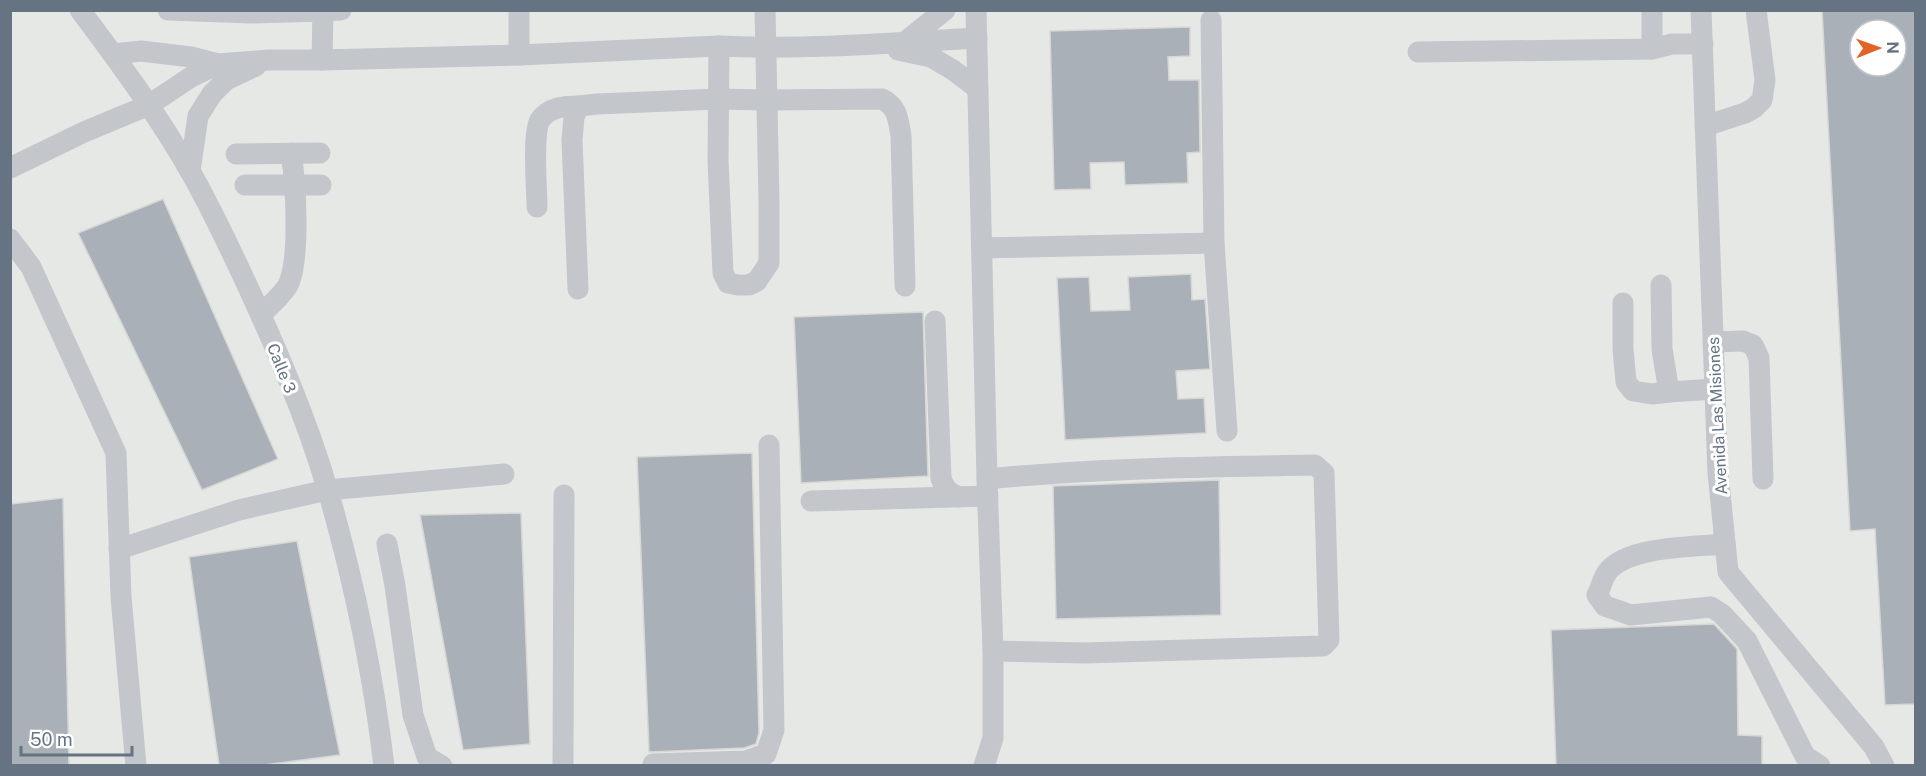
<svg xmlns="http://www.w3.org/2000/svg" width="1926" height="776" font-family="'Public Sans',sans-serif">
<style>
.built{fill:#e6e8e6;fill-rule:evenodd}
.building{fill:#a9b0b7;stroke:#d7d7d5;stroke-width:1.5;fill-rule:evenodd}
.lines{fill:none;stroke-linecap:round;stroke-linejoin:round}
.minor{stroke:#c3c6ca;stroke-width:21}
.labels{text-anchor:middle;stroke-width:6;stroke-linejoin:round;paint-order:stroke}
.street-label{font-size:16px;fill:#657383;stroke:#fff}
</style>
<rect width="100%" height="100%" fill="#f6f6f2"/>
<path class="built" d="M11,11H1915V765H11ZM1860,30H1896V66H1860Z"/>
<g class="building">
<path d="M1822,10H1916V704L1885,705L1875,529L1850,531ZM1860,30H1896V66H1860Z"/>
<path d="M1190,27V56L1168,57L1169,80H1199L1200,152L1187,153L1188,183L1125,185L1124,162L1090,163L1091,189L1054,190L1050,31Z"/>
<path d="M163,199L278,459L202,490L78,233Z"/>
<path d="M1191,274L1192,300L1205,299L1210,369L1176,371L1178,399L1204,398L1206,433L1065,440L1057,278L1089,277L1091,311L1130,310L1128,277Z"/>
<path d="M923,312L928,476L801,483L794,317Z"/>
<path d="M752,453L759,733L756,744L744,748L649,752L637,457Z"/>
<path d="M1219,480L1221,615L1056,619L1053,486Z"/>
<path d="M63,498L69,765H10V504Z"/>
<path d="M521,513L530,744L463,750L420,515Z"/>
<path d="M297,541L340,755L264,765H219L189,557Z"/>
<path d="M1714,624L1737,649L1738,735L1762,736V765H1556L1551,630Z"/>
</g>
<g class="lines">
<g class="minor">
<path d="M80,10C119,62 158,115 190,171C209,204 225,238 241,272C274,343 306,416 328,491C354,581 373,673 384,766"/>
<path d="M168,10L251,13L323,11"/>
<path d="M976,10L987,479L993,651V738L984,766"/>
<path d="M1701,10L1718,473L1728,572L1874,747L1884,766"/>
<path d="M905,42L945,10"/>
<path d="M719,46L718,160L723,273L728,283L738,285H749L757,281L769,263V201L765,10"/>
<path d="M1652,49L1672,44H1703"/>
<path d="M898,50L931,57L953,70L978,89"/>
<path d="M1418,52L1652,49V10"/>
<path d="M113,54L141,51L191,57L218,64"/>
<path d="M519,55V10"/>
<path d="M322,60L323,11L341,10"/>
<path d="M1705,126L1745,113L1754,108L1762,100L1765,80L1756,10"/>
<path d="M236,154L320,153"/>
<path d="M10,168L84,132L149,105L191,77L218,64L269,60H322L519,55L719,46C805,50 892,43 977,38"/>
<path d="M190,171L198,116L212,94L226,80L256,66"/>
<path d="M245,185H321"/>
<path d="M537,207C537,188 532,135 540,120C549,107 565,106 579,106"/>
<path d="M10,239L31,267L116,453L121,597L136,766"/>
<path d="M1214,243L1227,431"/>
<path d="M982,248L1214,243L1211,20"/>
<path d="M1661,285L1662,349L1669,392L1715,389"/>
<path d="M578,289L572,140L574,117L579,106L597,104L718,99L767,100L882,99C898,107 898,119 901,136L905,286"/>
<path d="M1623,303V349L1626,382L1633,391L1652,394L1669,392"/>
<path d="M261,315C268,307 285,293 289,283C300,256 296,183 291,153"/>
<path d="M935,321L941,478C944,488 948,492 958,497"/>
<path d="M1713,342L1743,341L1753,345L1759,358L1763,479"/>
<path d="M987,479C1096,468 1206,467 1315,465L1324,473L1329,640L1323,646L1084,653L993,651"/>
<path d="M811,501L988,496"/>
<path d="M387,544L395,586L413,715L427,757L442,766"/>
<path d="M1725,544C1694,547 1630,546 1609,570C1603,576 1601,588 1597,595L1605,606L1631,615L1711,607L1722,614L1747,641L1805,756L1820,766"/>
<path d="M119,549L239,510L327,490L504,474"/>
<path d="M563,766L564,495"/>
<path d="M653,766V764L746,761L766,754L774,730L769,445"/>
</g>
</g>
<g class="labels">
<g class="street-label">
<text transform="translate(282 368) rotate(68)" y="6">Calle 3</text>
<text transform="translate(1717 416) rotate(-93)" y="6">Avenida Las Misiones</text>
</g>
</g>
<rect width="1926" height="776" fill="none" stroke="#657383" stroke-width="24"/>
<g transform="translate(1878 48) rotate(89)"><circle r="28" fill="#ffffff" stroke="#c1c7cd" stroke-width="1.5"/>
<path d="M0-4.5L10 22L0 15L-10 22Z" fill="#e06328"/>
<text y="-9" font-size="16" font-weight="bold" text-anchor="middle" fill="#657383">N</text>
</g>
<path d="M21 746v9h111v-9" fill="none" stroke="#657383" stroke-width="3"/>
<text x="30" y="746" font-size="18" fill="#657383" stroke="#ffffff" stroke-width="4.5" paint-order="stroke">50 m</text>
</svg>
